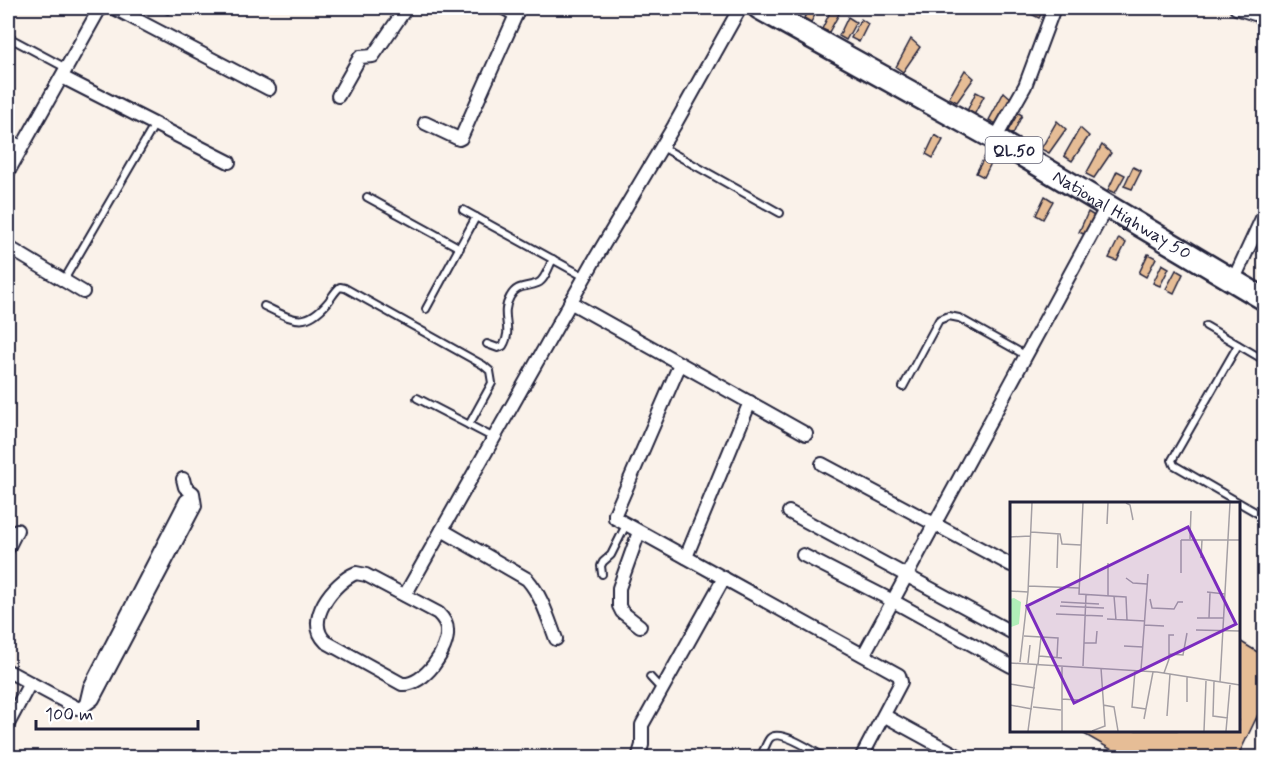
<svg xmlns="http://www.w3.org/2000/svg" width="1272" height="765" font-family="Mynerve,sans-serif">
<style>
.building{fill:#e6bd96;stroke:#22223b;stroke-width:1.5}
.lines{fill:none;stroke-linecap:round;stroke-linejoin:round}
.lane-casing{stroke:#22223b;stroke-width:10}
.street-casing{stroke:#22223b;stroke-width:16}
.highway-casing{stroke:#22223b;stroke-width:26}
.lane{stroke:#fff;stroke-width:6}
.street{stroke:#fff;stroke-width:12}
.highway{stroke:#fff;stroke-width:21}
.labels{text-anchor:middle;stroke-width:6;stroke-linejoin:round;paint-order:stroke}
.shield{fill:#fff;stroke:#646476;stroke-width:1.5}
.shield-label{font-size:16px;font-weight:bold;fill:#22223b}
.street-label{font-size:18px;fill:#22223b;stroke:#fff}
.inset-road{fill:none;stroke:#a49fa4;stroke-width:1.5}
.view{fill:#7b2cbf;fill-opacity:0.15;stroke:#7b2cbf;stroke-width:3}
.inset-edge{fill:none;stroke:#22223b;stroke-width:3}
</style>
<rect width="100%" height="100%" fill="#faf2ea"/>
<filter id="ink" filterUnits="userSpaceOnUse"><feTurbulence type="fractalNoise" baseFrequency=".0167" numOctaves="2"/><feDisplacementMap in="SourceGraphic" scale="12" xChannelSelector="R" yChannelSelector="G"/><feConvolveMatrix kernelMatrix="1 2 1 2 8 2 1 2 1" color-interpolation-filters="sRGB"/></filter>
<g filter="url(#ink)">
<g class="building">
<path d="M809,8H819L811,22L804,18Z"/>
<path d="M1035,8H1044L1039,18L1031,14Z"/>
<path d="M831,10L839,14L829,32L822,29Z"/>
<path d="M848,17L856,22L846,40L839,36Z"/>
<path d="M861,19L868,24L859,42L851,38Z"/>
<path d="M911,39L920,47L903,72L896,67Z"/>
<path d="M965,70L974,78L957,102L949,98Z"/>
<path d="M976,92L984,96L974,115L967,111Z"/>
<path d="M1004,92L1013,100L996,124L989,120Z"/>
<path d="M1015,111L1022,115L1013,134L1005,130Z"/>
<path d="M1057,121L1066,129L1049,153L1041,149Z"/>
<path d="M1080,128L1089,136L1072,161L1064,156Z"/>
<path d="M935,135L943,140L933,158L926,154Z"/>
<path d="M1102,145L1111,153L1094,178L1086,174Z"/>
<path d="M986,154L993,159L984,177L976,173Z"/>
<path d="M1133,167L1141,171L1132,189L1124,186Z"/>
<path d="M1117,171L1125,175L1115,193L1108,190Z"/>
<path d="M1045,196L1053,201L1043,219L1036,215Z"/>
<path d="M1088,212L1096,217L1086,235L1079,232Z"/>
<path d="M1119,238L1126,243L1117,261L1109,258Z"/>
<path d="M1148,254L1156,258L1146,277L1139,273Z"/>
<path d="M1162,264L1169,268L1160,286L1153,283Z"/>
<path d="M1176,270L1183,274L1174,293L1166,289Z"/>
<path d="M1238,640L1264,656V702L1237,758H1126L1077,730H1238Z"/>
</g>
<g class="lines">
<g class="lane-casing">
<g id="lane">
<path d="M168,10L170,8"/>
<path d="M8,37L66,68"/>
<path d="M12,139L23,145"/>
<path d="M662,147L780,213"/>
<path d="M367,197L460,248"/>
<path d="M463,210L585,277"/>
<path d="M64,280L155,124"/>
<path d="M264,306C292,319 304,330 328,302C332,297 335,291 340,287L345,288L483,365L490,371L492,383L469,425"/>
<path d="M426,309L476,217"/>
<path d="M1206,326L1264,360"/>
<path d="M487,344L498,348L503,346C514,328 499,316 510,297C517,284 526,288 538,283C545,280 549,266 553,259"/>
<path d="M1238,345L1172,460L1174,465L1264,517"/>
<path d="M903,387L939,320L949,316L959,318L1025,355"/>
<path d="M417,398L494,438"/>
<path d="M602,574L601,566L603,562L611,555L626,525"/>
<path d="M650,677L662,690"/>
<path d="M1261,718L1262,726L1264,728"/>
<path d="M763,751C765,748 767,741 770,738C780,728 815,752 825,758"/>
</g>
</g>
<g class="street-casing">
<g id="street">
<path d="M114,8L269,89"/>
<path d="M504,8L516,15"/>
<path d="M1236,8L1264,17"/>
<path d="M62,77L229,162"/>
<path d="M338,96L360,57L373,56L406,8"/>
<path d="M425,123L459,139L461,138L519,8"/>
<path d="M995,139L1025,86L1054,8"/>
<path d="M8,172L100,8"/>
<path d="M8,247L83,292"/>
<path d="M1233,281L1264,214"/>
<path d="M570,302L806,434"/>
<path d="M680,364L615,514V518L899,675L901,682L861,758"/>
<path d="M822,464L1011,565"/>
<path d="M789,512L1011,632"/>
<path d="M442,530L527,579C542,596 548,618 556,639"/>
<path d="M639,532L619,588V606L622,612L640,626"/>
<path d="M8,548L17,530"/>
<path d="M803,555L893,601L1011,666"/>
<path d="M686,557L750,402"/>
<path d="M356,573L366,575L438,613C443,618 447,623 447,630C449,650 424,686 402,684L326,642C303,621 334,582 356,573Z"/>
<path d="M405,595L595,259L674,126L740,8"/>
<path d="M864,654L1107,206"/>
<path d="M8,671L77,708H81L93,699L195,506L193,493L185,487L183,479"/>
<path d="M86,704L90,687L186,501L193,496"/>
<path d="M885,716L962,758"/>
<path d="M8,724L30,683"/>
<path d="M638,758L642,745V725L724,578"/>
</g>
</g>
<g class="highway-casing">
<g id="highway">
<path id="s1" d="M759,8L995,139L1264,299"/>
</g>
</g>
<use href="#lane" class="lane"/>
<use href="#street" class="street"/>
<use href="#highway" class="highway"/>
</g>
</g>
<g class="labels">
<rect class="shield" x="985.5" y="137" width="57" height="26" rx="4.5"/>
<g class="shield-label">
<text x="1014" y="156">QL.50</text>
</g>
<g class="street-label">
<text dy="6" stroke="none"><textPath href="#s1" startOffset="418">National Highway 50</textPath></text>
</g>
</g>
<g transform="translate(1010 502)">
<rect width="230" height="230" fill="#faf2ea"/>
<path d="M4,96L11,100L9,122L1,125L0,97Z" fill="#b0f0b8"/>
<path class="inset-road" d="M73,1L69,92L116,95L117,118M116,1L120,3L123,18M97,22L98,1M21,30L50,32L52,42L71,43M0,35L20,34M180,37L181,9M171,38H230M191,56L192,38M98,61V94M47,66L48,32M171,71V38M116,76L123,81L137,82M18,84L69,86M0,89L18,90M197,90L215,92M104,94L106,118M140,97L142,106L164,107L168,100H173M51,100L89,102M50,104L94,106M46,112L93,114M187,116H213M199,116L200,91M97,117L135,119M134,123L154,124M186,128L230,129M14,134L48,136L47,155M74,141H86L87,129M114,144L133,145M159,152L173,153L177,131M29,154L52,156M10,160L18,90L22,1M0,161L147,170L230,183M18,161L20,143M28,162L31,135M52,164V197L68,198M73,164L76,93M131,168L138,72M125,169L122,205L136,207M154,171L159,157V133H164M177,175V200M204,179L203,214L218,216M210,180L220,1M0,182L25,186M52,197V229M0,203L22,207M93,203L104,205L108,229M23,205L51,208M157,214L160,172M134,217L143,170M18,229L27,162M82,229L95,224L91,166M194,229L196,179M216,229L220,183"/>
<path class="view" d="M178,25L226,122L64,201L17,104Z"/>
<rect width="230" height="230" class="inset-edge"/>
</g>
<rect width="1272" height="765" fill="none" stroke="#fff" stroke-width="30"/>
<rect x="15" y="15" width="1242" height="735" fill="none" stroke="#22223b" stroke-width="2" filter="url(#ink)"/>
<path d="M36 720v9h162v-9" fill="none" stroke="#22223b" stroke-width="3"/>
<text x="45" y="720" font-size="18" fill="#22223b" stroke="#ffffff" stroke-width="4.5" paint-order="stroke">100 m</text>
</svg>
